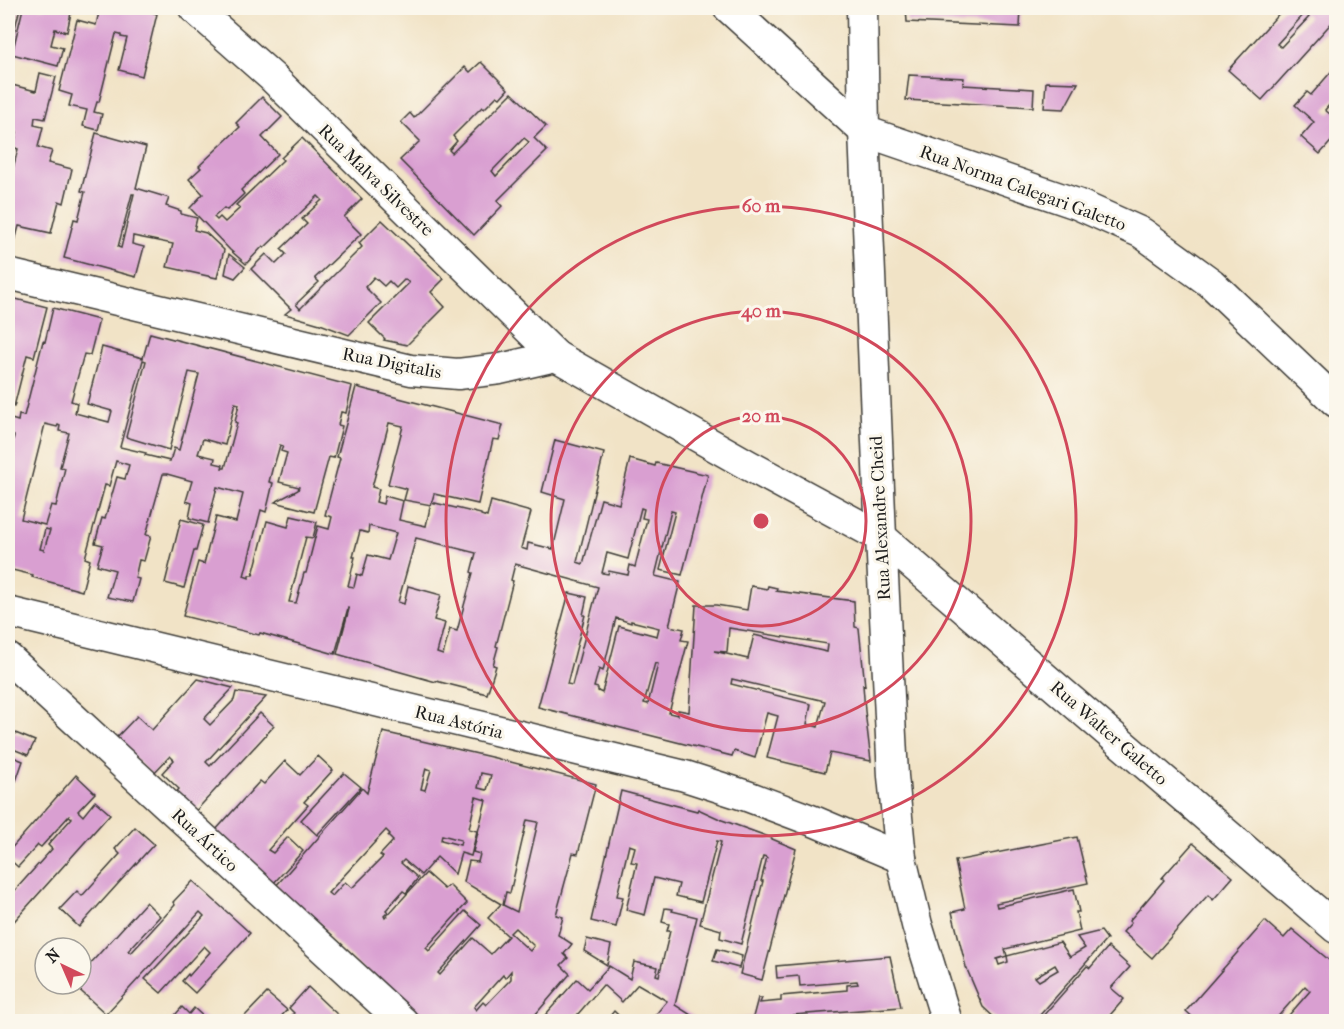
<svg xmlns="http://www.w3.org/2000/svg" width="1344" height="1029" font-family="'IM FELL French Canon',serif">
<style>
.building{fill:#d99fd1;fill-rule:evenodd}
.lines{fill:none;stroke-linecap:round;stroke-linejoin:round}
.street-casing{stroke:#3c3a36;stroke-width:33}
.street{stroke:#fff;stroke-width:30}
.ring{fill:none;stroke:#d1495b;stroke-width:3}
.labels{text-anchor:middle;stroke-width:6;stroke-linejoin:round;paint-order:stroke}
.street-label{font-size:18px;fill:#1c1c1c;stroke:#fbf7ec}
.centre{fill:#d1495b;stroke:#fbf7ec;stroke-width:3}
.ring-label{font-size:18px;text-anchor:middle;font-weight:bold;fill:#d1495b;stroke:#fbf7ec;stroke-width:6;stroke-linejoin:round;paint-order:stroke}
</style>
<rect width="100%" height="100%" fill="#fbf7ec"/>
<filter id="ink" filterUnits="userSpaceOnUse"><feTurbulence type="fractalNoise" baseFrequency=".0167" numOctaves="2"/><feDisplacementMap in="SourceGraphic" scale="12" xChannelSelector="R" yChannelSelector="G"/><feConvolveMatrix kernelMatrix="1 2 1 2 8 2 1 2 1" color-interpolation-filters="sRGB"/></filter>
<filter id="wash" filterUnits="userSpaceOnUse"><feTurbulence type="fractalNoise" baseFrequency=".008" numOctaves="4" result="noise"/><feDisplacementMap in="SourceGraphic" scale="24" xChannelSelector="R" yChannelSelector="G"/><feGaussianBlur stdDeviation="1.35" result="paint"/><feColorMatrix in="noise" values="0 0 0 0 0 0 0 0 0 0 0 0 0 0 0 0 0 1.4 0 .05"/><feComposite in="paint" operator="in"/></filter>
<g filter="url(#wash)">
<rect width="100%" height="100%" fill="#f1e3c6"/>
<g id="blocks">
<g class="building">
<path d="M8,8H20L10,48L8,47Z"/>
<path d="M23,8H72L67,32L55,29L51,45L63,48L58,66L12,54Z"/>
<path d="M100,8H141L157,14L142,76L119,70L127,38L121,37V35L116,34L99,102H97L94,112L102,114L98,130L83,126L87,110L69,106L72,95L59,91L77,20L96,25Z"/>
<path d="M906,8H1021L1020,27L907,22Z"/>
<path d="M1284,8H1336V18L1262,100L1228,70ZM1305,13L1309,17L1281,47L1277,44Z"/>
<path d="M481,62L508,89L500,98L497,96L484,109L482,107L453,136L457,141L449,150L452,153L512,93L546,126L534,138L547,151L497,201L502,206L474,235L400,160L420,141L401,122L410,113L414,118L465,67L470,72ZM524,138L529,142L496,176L492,171Z"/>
<path d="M1336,66V97L1325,110L1330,114L1336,107V136L1320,154L1301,137L1314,122L1295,105L1307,92L1311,95Z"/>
<path d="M40,73L56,77L45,119L35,117L34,125L43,127L38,147L52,151L48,163L72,169L64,203L59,201L51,233L19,226L14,245L8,243V188L18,149L13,147L17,132L8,130V84L36,91Z"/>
<path d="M909,75L964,78L963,85L1034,89L1033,107L906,100Z"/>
<path d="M1046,82L1078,83L1064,109L1044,108Z"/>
<path d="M262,97L282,117L262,137L278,154L241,190L244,194L227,210L224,208L214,217L217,220L220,217L225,222L240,208L236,205L283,160L281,158L302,138L362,199L344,217L361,234L315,278L319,282L296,304L300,309L362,247L359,243L382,220L444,279L431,292L445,307L407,345L384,340L385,339L369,323L409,283L405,279L396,288L389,281L384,286L374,277L365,287L381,303L349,335L320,324L285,314L291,309L251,269L266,254L276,264L286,254L281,249L307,224L302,219L322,200L318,196L264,248L263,246L246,264L230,250L190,208L203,194L189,179L201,168L199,166L240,127L236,123Z"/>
<path d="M96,133L146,147L136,188L169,198L166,206L181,211V214L197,218L194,230L206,233L224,250L217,278L167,267L173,244L133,236L132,244L144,247L136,277L64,258L74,219L78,220L85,192L81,191ZM132,194H134L121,248L118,247Z"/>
<path d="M229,254L245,267L235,278L225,274Z"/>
<path d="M8,297L47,307L34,357L27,355L14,407L8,406Z"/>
<path d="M53,308L99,320L90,355L84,354L71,401L77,403L75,413L109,422L112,411L87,404L102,347L143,358L150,333L352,386L346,413L341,412L338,425L342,426L334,458L329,457L314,512L275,502L298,490L299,487L279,482L287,453L281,451L283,446L280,445L274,466H273L269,482L273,483L269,500L266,512L261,510L244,576L249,578V575H253L267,521L288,527L291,516L317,522L313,538L306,537L289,602L296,603L304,573H306L318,526L329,529L332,517L325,515L340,458L337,457L356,387L503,425L499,440L493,439L478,504L434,494L431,505L404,500L407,489L388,484L403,426L389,423L372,487L379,489L376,502L383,504L385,496L403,501L399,520L426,526L431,503L435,504V503L481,514V515L487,517L491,501L531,512L521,548L527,550L528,543L553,549L565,499L542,492L555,440L604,453L577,562L583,564L601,499L619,504L630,459L655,466L656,463L708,475L682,575L660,570L675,512L671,511L655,576L680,582L669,626L684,629L681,640L688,641L669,713L678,715V710L689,712L696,605H716L747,610L751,586L767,589L768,586L777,588L776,591L854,601L855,627L859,628L865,686L863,685L865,711L871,761L830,753L825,772L767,758L778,716L767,713L755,758L734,751L732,756L538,707L569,593L587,597L583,615H585L567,684L572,685L598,587L515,564L511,580L513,581L496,646L498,647L493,665L496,666L487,694L436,681V682L337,654L349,609L348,608L335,654L260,633L259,635L183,616L198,562L204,564L216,517L236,522L243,494L217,487L208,523L189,518L192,503L186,501L192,481L167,474H163L146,535L151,536L144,561L139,560L135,578L139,579L133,602L107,597L115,570L97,565L103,545L95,543L102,518L105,519L117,477L125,479L129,465L116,461L109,486L105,485L85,558L90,560L82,591L32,577L33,575L8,569V481L10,472L8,471V461L14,436L9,434L8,439V418L18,421L19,415L24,416L43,341L45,342ZM143,360L146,361L126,437L169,450L189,372L199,374L179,450L174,448L170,461L145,455L146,453L120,447ZM235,403L239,404L235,422L237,423L225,468H222L223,465L214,463L215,458L198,454L203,439L225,445ZM45,424L57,427L58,425L60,426L59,431L69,433L60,467L65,468L56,506L51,505L45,525L21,519ZM641,508L644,509L642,518L647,519L635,567L630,565L628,575L609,571L608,574L602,573L607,553L628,559ZM369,526L396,533L388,560L368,555L362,576L357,574L354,587L348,586L355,557H353L360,531L368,533ZM45,529L50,530L44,550L40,549ZM416,538L476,553L471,572L473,573L457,631L450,629L443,655L437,653L445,623L434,620L441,595L408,586L404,604L398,602ZM616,618L631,623V621L659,628L657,636L619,626L602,693L598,691V688L594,687L599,669L603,671ZM729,628L828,644L827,652L754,635L748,659L714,651L727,652ZM655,663L658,664L648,704L644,703ZM732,679L825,701L818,727L807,724L811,704L731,684Z"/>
<path d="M181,519L203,525L196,551H194L184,588L165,583Z"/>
<path d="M198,679L233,688L204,719L210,725L234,700L236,692L266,697L206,762L210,766L260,713L274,726L192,815L172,797L179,789L162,773L174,760L170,756L152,775L115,739L137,716L152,730Z"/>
<path d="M8,730L35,741L28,755L8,747Z"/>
<path d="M383,732L495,758L596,784L578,854L573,853L556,915L563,917L558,935L572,944L564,954L568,958L561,965L570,974L529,1022H417L330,937L332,935L313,918L311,920L275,887L362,788L367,793ZM426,768L431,770L425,790L421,789ZM481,773L491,775L487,790L478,788ZM476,797L486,800L473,852L480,854L478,862L469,861L464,882L501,904L488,918L508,936L491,954L473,938L440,975L438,973L481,925L465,911L429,951L426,948L467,903L449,885L444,889L426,873L385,918L384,916L388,912L386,910L403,891L406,893L418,878L401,863L404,860L421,875L437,857L455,874L461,853L471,856L477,831L469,829ZM527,820L538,822L517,912L503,905L506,892L510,893ZM386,830L390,834L388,836L393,841L380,855L383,857L352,888L345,882L332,896L328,893ZM442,835L461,840L460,845L441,840ZM515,928L534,946L530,951L510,933ZM511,971V979L486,1005L483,1002L476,1010L474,1007L503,975L505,978Z"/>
<path d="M8,755L23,761L16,781L8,778Z"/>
<path d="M318,756L333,770L304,802L308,805L268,850L273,853L288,837L303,851L272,885L214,832L260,781L264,784L285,761L300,775Z"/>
<path d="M344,773L361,787L317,835L301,820Z"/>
<path d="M76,775L95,793L78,811L83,816L95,801L110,814L8,928V898L52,849L48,845L72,818L69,816L41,847L38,845L18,867L8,858V852Z"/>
<path d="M621,791L697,811L698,809L722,820L772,838V839L796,849L762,980L740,974L763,881H761L767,857L763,856L741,944L720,938L721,930L700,924L721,842L717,841L701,902L676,896L679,884L654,878L645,915L626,910L637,863L631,862L635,847L629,845L617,896L623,897L616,927L591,921Z"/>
<path d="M135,827L154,844L79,927L60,909L77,891L82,896L120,854L115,849Z"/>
<path d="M1077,837L1088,883L996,903L997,907L1074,889L1079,912H1076L1080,931L1005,949L1007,956L997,959L999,965L1008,962L1007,956L1060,942L1070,957L1085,948L1077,937L1101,931L1107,939L1040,1015L1042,1017L1087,966L1090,968L1108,947L1130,967L1111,988L1124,999L1104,1022H999L983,1007L966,967L952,912L965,909L955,861ZM1055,965L1058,970L1039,981L1035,977Z"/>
<path d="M1193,843L1233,877L1213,900L1208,895L1152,958L1123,932L1131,923L1129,921L1164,880L1162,878Z"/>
<path d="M193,881L250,933L195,993L182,981L188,974L189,976L210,952L204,946L161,993L145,979L204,916L200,912L106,1014L73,984H81V964L85,960L90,964L146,902L160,916L128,951L131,953L175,905L173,902Z"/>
<path d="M665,908L673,909L672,911L697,917L675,1005L702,1022H655L652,1019L667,1001L638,984L622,1002L603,985L571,1022H539L577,979L588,989L609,966L630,979L634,962L658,967L656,975L659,976L670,931H667L669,924L662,922Z"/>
<path d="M1265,921L1284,938L1292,929L1336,966V1022H1318L1317,1020L1315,1022H1283L1310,991L1305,986L1273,1022H1198L1186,1011Z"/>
<path d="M587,939L611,945L607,965L584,951Z"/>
<path d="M717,949L742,956L739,968L713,961Z"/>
<path d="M890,956L901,1007L793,1015V1022H719V1020L753,1017L758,998H762L760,1003L781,1001V996L847,990V985L858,984L857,981L800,986L799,976L777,978L776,966Z"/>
<path d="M308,987L328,1006L346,1022H286L294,1013L289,1008Z"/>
<path d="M267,993L287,1010L276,1022H246L243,1018Z"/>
<path d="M182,1007L189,1014L194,1008L207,1020L206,1022H169Z"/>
<path d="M614,1011L625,1022H605Z"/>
</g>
</g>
</g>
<g filter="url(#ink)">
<use href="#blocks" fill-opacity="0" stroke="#3c3a36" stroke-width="1.5"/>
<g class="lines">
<g class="street-casing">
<g id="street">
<path d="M194,8L272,77L556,356L748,465L881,537L1336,928"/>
<path d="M729,8L864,131L1077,204L1142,233L1211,283L1336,402"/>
<path d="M862,8L864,131L881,537L893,776L901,858L917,925L947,1022"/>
<path d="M8,274L411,370L458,374L500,369L556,356"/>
<path d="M8,612L685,776L747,796L816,822L901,858"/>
<path d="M8,658L403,1022"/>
</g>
</g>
<use href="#street" class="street"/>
</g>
</g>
<g class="ring">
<circle cx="761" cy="521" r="105"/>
<circle cx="761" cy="521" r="210"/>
<circle cx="761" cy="521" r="315"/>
</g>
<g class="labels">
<g class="street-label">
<text transform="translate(376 180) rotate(44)" y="6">Rua Malva Silvestre</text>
<text transform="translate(1023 188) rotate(20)" y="6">Rua Norma Calegari Galetto</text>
<text transform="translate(392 363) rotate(11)" y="6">Rua Digitalis</text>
<text transform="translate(880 518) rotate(-93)" y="6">Rua Alexandre Cheid</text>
<text transform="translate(459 722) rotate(14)" y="6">Rua Astória</text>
<text transform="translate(1109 733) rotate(41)" y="6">Rua Walter Galetto</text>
<text transform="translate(205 840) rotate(43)" y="6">Rua Ártico</text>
</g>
</g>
<circle cx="761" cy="521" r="9" class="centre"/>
<g class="ring-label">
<text x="761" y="212">60 m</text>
<text x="761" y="317">40 m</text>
<text x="761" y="422">20 m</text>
</g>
<rect width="1344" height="1029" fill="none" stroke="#fbf7ec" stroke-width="30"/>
<g transform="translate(63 966) rotate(316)"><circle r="28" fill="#fbf7ec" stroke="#a29f99" stroke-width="1.5"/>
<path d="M0-4.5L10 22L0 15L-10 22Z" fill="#d1495b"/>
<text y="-9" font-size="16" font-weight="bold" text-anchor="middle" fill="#1c1c1c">N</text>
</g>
</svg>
